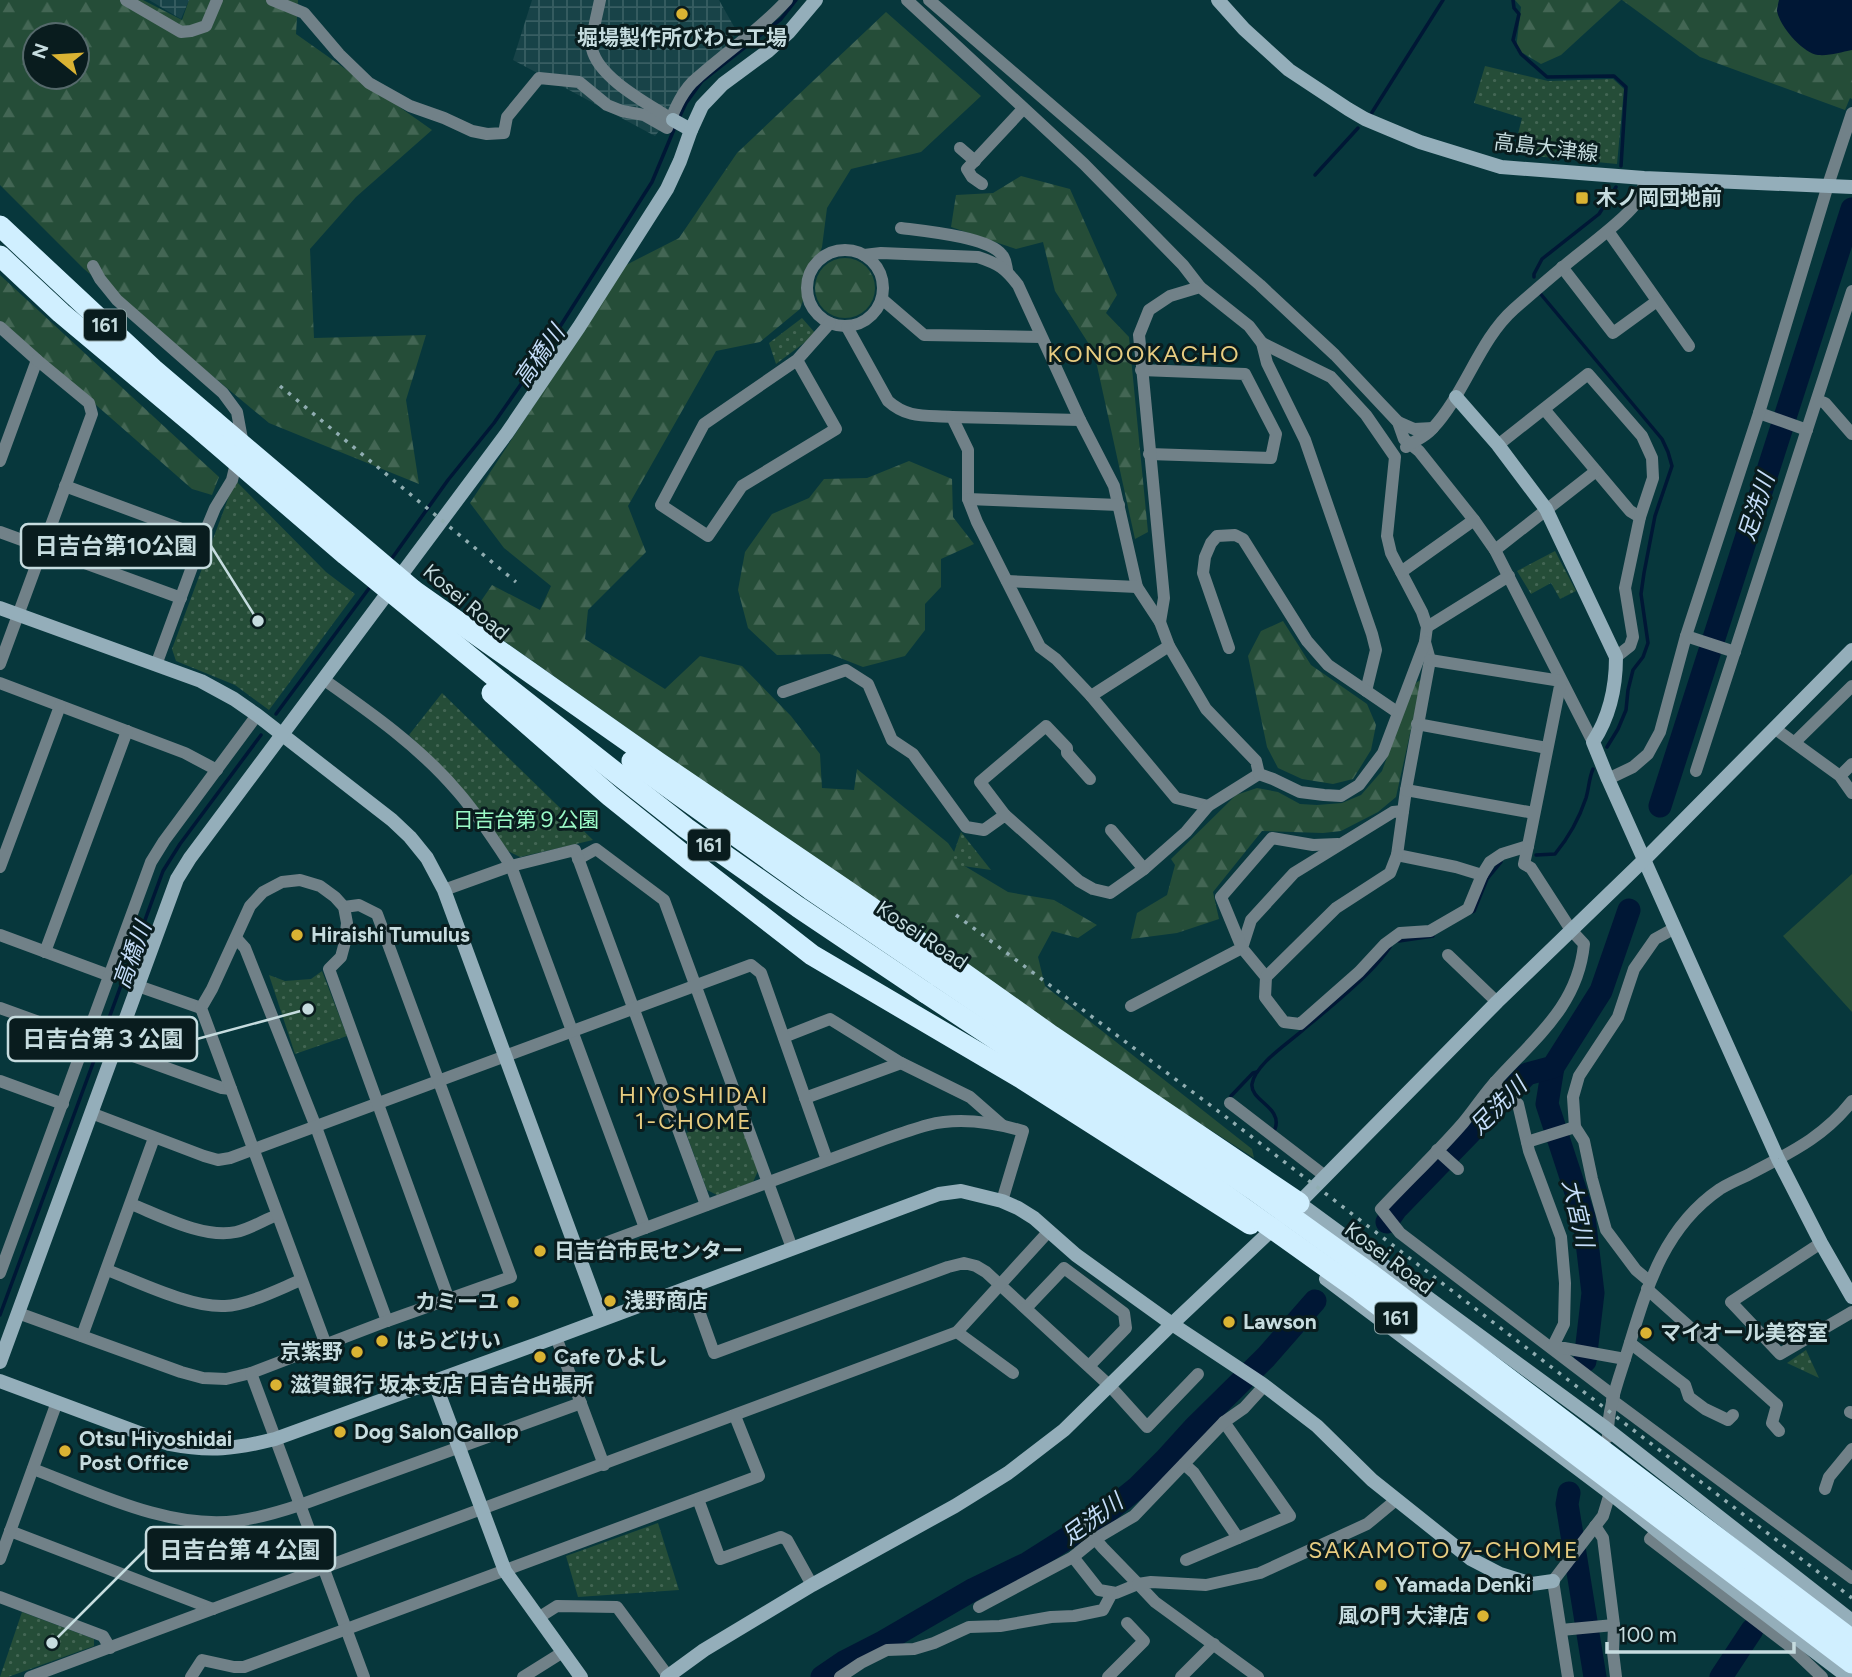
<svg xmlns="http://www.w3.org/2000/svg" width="1852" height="1677" font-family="Figtree,'Noto Sans JP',sans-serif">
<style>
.industrial{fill:url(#industrial-grid)}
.grass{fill:#254d38}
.forest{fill:url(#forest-firs);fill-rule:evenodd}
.park{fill:url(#park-dots)}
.water{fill:#001735}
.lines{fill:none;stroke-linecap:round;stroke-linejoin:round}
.stream{stroke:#001735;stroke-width:3.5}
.river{stroke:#001735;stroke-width:23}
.street{stroke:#718188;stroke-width:12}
.secondary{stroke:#94aeba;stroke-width:14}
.highway{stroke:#d0efff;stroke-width:21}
.rail{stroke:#90adb1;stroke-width:3.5;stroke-dasharray:3.5 7;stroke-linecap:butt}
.highway-bridge{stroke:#d0efff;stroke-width:21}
.poi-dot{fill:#dab333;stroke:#091c1e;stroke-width:2.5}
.labels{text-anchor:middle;stroke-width:6;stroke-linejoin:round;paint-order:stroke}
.shield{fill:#091c1e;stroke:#8da2a5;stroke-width:2}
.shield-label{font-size:19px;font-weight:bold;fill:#c6dcdf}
.poi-label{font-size:21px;font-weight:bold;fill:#c6dcdf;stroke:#091c1e;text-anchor:start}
.street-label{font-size:21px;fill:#c6dcdf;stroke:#091c1e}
.park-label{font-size:21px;fill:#9bfac7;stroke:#091c1e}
.water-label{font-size:23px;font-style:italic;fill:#c5ddf9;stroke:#091c1e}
.neighbourhood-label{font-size:23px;letter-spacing:2px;fill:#e7cc80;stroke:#091c1e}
.quarter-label{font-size:24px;letter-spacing:2px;fill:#e7cc80;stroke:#091c1e}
.leader{fill:none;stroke:#c6dcdf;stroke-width:2.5}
.callout-dot{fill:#c6dcdf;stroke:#091c1e;stroke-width:2.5}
.callout{fill:#091c1e;stroke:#c6dcdf;stroke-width:2.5}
.callout-label{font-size:23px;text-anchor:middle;font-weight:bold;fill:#c6dcdf}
</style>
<defs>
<pattern id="industrial-grid" width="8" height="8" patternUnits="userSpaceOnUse" patternTransform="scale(1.75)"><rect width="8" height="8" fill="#184348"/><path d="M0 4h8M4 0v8" fill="none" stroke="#385e62"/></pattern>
<pattern id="forest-firs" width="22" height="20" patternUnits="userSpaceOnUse" patternTransform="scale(1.75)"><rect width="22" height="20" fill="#254d38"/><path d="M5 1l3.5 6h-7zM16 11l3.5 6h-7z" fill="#436654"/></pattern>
<pattern id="park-dots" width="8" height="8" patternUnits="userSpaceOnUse" patternTransform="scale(1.75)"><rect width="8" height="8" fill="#254d38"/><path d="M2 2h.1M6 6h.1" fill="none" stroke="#436654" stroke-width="1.8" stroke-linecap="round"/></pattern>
</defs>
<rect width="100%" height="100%" fill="#07373c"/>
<g class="industrial">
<path d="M149,0H189L181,19Z"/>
<path d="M532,0H719L737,32L655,136L513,60Z"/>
</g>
<path class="grass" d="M1852,874V1012L1783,936Z"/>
<g class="forest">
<path d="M0,0H143L182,20L189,0H298L296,34L432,130L356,197L310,249L314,338L426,335L406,400L419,484L269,423L84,269L0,185ZM35,35H77V77H35Z"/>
<path d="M1515,0H1621L1561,55L1541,64L1516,49L1521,7Z"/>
<path d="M1622,0H1790L1852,5V99L1850,98L1845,110L1700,57Z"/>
<path d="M886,12L981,96L921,152L851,169L827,208L822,247L800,309L760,342L716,351L628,506L646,552L588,610L585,639L665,689L700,656L742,666L791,716L820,754L822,788L854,790L857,769L948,843L963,865L1008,892L1054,900L1097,925L1078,938L1052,931L1038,957L1045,986L1252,1149L1254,1158L1055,1030L470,617L492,585L540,610L551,586L504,548L470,503L626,265L679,238L737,153Z"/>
<path d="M1021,176L1070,189L1117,295L1106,313L1129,337L1148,532L1135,539L1094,352L1055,291L1043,242L1016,249L951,227L956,195L993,193Z"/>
<circle cx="845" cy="288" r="30"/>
<path d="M0,275L219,477L212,495L192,489L0,321Z"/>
<path d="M909,461L952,479L953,517L974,544L941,559V587L925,604V630L905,656L863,667L830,654L777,655L748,628L738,590L745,552L772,514L809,498L824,479L867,478Z"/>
<path d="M1283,621L1311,665L1367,704L1376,725L1371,750L1353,779L1333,784L1302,779L1278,768L1267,747L1248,656L1261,631Z"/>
<path d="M1422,679L1396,797L1378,812L1341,831L1323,833L1262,831L1213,892L1219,919L1177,933L1131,939L1137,913L1167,895L1175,865L1171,859L1236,795L1257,788L1278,792L1300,804L1317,805L1342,803L1361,795L1382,771L1414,684Z"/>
</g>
<g class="park">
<path d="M1485,66L1548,81L1613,79L1624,89L1617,164L1513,154L1522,118L1474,103Z"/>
<path d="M802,318L816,334L776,364L769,343Z"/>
<path d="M235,480L326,572L355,594L269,710L235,685L176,661L172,649Z"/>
<path d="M1555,551L1576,591L1560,599L1551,583L1531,594L1517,571Z"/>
<path d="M442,693L593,840L520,857L508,851L471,799L409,735Z"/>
<path d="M961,832L991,870L956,865L953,855Z"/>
<path d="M322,971L347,1036L295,1054L269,975L285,981L311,979Z"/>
<path d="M737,1114L758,1171L753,1182L717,1195L707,1190L686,1133Z"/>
<path d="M1806,1350L1819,1378L1787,1363Z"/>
<path d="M658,1523L679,1590L578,1597L566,1556Z"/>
<path d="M22,1612L94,1639V1646L8,1677H0Z"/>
</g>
<path class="water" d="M1779,0H1852V50C1841,52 1830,56 1818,55C1803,53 1780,27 1777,11C1777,8 1778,4 1779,0Z"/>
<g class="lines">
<g class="stream">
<path d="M1513,0L1514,8L1519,14L1513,40L1521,54L1547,77L1614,76L1626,87L1621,166"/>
<path d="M1371,114L1443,0"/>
<path d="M678,120L686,103L702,81L781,19L796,0"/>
<path d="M1315,175L1358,128"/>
<path d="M1534,277V274L1542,259L1599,214L1616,187"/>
<path d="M1539,292L1662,439L1668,452L1672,466L1655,516L1644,573L1641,594L1648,643L1643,657L1633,670L1628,690L1626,710L1618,729L1607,747"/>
<path d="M390,561L448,480L494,423L547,347L652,182L675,127"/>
<path d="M276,714L370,587"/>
<path d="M1536,855L1555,854C1569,837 1579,819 1586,798C1589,788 1589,778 1593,769"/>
<path d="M1472,912L1474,911L1487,879L1501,862"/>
<path d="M1399,941L1433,936"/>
<path d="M101,1040L163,871L180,844L261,735"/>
<path d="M1231,1096L1253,1073L1257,1072"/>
<path d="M1275,1129C1283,1107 1250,1101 1252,1084C1255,1064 1290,1042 1304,1029C1326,1011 1349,992 1369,972C1377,964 1384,956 1390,947"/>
<path d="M0,1315L99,1047"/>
</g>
<g class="river">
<path d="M1660,806L1852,209"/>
<path d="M1553,1067L1547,1104L1584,1217L1593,1293L1585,1361"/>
<path d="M1387,1222L1396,1209L1527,1074L1553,1067L1601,991L1629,910"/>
<path d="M1569,1493L1567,1504L1595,1677"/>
<path d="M822,1677L844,1662L883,1642L974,1589L1028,1563L1102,1516L1138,1487L1165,1460L1194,1428L1266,1357L1315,1301"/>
<path d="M1721,1677L1752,1630"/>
</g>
<g class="street">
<path d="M126,0L181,32L191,31L206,26L217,0"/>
<path d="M272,0L304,13L339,54L369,83L410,106L444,118L472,131L487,134L504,133L507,117L539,78L579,82L607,105L622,111L644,115L667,128C674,111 682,90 697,78C727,51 760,30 787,0"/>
<path d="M600,0C598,11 590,40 592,49C599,79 649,104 673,120"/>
<path d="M907,0L1084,164L1183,265L1200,287"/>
<path d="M929,0L1260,285L1335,355L1380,403L1398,422L1404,439L1419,451L1474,520L1495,550L1593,742"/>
<path d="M960,148L975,161"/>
<path d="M982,184L972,177L967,169L1023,109"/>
<path d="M901,228C924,231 989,237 1002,255C1006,259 1006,265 1007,270"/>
<path d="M1608,231L1689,346"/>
<circle cx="845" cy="288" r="38"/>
<path d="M864,255L881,253L978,257C999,264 1005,268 1018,285L1080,420L1114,486L1137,587L1160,622L1169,646L1206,709L1256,761L1259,774"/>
<path d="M93,266L100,279L117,300L223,393L237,412L242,439L232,480L215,508L203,537L156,665"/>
<path d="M1562,267L1613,333L1657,301"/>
<path d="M882,299L924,335L1041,337"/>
<path d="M0,327L37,360L0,461"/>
<path d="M847,327L888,401C908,419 926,415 952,417L968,450V499L977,522L1040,647L1056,659L1091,696L1176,798L1208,806"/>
<path d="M1262,343L1331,377L1366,415L1395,457L1387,536L1391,553L1422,612L1427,627L1425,642L1430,660L1406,790L1397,855L1456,867L1482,875"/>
<path d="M797,360L836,429L742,486L708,536L661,505L704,424L797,360L830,323"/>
<path d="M1141,370L1245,374L1276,434L1271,458L1149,454"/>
<path d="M1817,400L1825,403L1852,434"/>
<path d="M1544,409L1630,511L1640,517"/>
<path d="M1759,413L1807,430"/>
<path d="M952,417L1080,420"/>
<path d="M1398,422L1414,429L1433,428"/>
<path d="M1498,445L1588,374L1642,436L1652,458L1653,478L1640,517L1625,588L1633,637L1630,646L1616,657"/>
<path d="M1406,447C1415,440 1424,438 1432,429C1465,394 1479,340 1514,309C1530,295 1546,281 1563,267C1581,251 1633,215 1642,194C1644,190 1643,183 1644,178"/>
<path d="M65,486L203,537"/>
<path d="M968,499L1119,505"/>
<path d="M0,532L181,598"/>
<path d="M1495,550L1596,471"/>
<path d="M1401,572L1474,520"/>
<path d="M1007,581L1137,587"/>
<path d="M1160,622L1164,598L1139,335L1149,310L1170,296L1200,287L1249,326L1262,343L1267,363L1305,440L1372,634L1376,650L1366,691"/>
<path d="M1427,627L1509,576"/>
<path d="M1686,636L1735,652"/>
<path d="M1229,648L1203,573L1205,557L1211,543L1217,536L1235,535L1243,539L1307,641L1328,665L1397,712"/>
<path d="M0,664L92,414L89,403L37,360"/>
<path d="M323,679C370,712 420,747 458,792C478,815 494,840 511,866L645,1228"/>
<path d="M0,683L185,753L217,770"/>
<path d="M783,692L846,670L868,684L892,740L913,754L966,827L984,830L1005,815L1079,881L1093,889L1110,893L1144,869L1186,832L1208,806L1259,774"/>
<path d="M1091,696L1169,646"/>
<path d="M1417,724L1547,748"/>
<path d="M1774,728L1840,776L1852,793"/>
<path d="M1795,742L1852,686"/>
<path d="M1696,771L1852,291"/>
<path d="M1844,772L1852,764"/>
<path d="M1259,774L1273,779L1300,792L1324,795L1341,796L1359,785L1383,753L1425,642"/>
<path d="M1608,779L1633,767L1648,754L1660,732L1686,636L1759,413L1828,185L1852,113"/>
<path d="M1406,790L1534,813"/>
<path d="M1403,811L1393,812L1294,873L1251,920L1242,948L1266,977L1265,997L1284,1022L1300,1024L1359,972L1385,944L1400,933L1430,931L1468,909L1482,875L1490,862L1502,854L1528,846L1561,681L1430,660"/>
<path d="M1005,815L980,782L1046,726L1067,748V753L1090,779"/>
<path d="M1111,830L1144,869"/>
<path d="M1528,846L1524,864L1531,868L1571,930L1584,944C1578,1006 1535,1038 1496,1081C1484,1094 1474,1110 1463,1123C1437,1153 1408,1180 1381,1209L1400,1233L1614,1396"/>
<path d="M578,859L596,849L664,900L792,1248"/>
<path d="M0,867L60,706"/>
<path d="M444,890L511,866L575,850L706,1205"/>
<path d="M0,935L108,975"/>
<path d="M236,938L245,948L316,1127L387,1321"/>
<path d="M45,952L127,731"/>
<path d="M1448,955L1497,1002"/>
<path d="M1266,977L1336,908L1390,873L1397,855"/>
<path d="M138,986L201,1008"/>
<path d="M1131,1006L1242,948L1221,897L1272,838L1313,845L1338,844"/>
<path d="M0,1008L222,1088L231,1089"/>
<path d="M784,1037L830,1019L901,1063L970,1097L1002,1125"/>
<path d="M0,1081L63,1104"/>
<path d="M1495,1082L1518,1104L1529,1151L1561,1237L1565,1283L1564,1324L1552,1348H1564L1625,1359"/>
<path d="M805,1098L901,1063"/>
<path d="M1230,1103L1325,1176"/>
<path d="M91,1113L204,1156L218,1160L230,1158L751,965L761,973L827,1160"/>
<path d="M1527,1142L1575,1127"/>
<path d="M1437,1150L1458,1169"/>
<path d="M131,1204C161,1216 204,1239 236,1232C250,1229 264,1220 277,1215"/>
<path d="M1821,1243L1731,1302L1780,1354L1852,1312"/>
<path d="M578,1253L885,1139C899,1134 913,1129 928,1125C959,1117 992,1122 1023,1131L1002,1201"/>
<path d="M107,1270C139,1282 191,1308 225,1306C248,1305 279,1289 301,1280"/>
<path d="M0,1273L151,862L164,841L257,715"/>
<path d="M1649,1281L1636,1270L1606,1230L1592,1179L1584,1141L1575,1127L1573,1097L1579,1076L1618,1017L1634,969L1655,939L1675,928"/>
<path d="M690,1286L714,1353L948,1267L964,1263L976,1266L986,1272L1110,1386L1147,1427L1198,1374"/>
<path d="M1647,1289L1777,1405L1772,1423L1779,1431"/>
<path d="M1026,1308L1064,1268L1124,1313L1126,1328L1089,1366"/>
<path d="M18,1313L181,1372L203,1378L226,1379L251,1373L387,1321L511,1277L377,914L359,905L344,907"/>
<path d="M957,1332L1013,1373"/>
<path d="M82,1336L154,1138"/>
<path d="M556,1337L604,1465"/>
<path d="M1630,1343L1685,1385L1689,1397L1705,1409L1728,1420L1733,1415"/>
<path d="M326,1345L201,1008L212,989L250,906L263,892L282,882L300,880L320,886L335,897L344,907L347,923L345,942L341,957L329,969L449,1300"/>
<path d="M251,1373L364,1677"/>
<path d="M1612,1400L1852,1578"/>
<path d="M1850,1412L1852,1413"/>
<path d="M1608,1437C1607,1411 1617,1384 1625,1359C1645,1295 1660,1230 1720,1189C1728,1184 1739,1179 1748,1175C1789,1153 1823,1138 1852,1101"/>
<path d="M1184,1464L1194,1473L1238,1538"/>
<path d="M33,1469C94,1492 170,1530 237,1521C258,1518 279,1512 300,1505L581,1403"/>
<path d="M1825,1489L1829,1477L1852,1449"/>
<path d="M698,1499L720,1559L781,1537L787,1540L812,1585"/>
<path d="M1595,1526L1603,1538L1614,1625L1613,1652L1616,1677"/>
<path d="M10,1531L213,1609"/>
<path d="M1657,1531L1650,1539L1787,1644L1822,1677"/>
<path d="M1073,1557L1099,1590L1116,1593L1138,1584L1103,1548L1079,1520"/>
<path d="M0,1559L57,1402"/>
<path d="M1186,1560L1290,1516L1224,1422"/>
<path d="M0,1597L103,1636L110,1648"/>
<path d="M979,1607L1073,1557L1095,1539L1134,1516L1224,1422L1244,1408L1264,1386"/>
<path d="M538,1618L557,1606L617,1607L668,1676"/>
<path d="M1561,1630L1614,1625"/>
<path d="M30,1677L957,1332L1049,1231"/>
<path d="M191,1677L202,1660L234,1667H244L759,1476L735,1416"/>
<path d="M523,1677L563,1652"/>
<path d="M840,1677L861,1663L887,1650L914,1649L934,1643L969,1627L1000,1626L1051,1617L1074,1616L1103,1610L1112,1593"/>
<path d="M1108,1677L1144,1641L1127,1623"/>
<path d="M1181,1677L1214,1644"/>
<path d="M1258,1677L1155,1602L1138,1584L1151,1582L1206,1585L1260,1573L1367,1524L1396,1500"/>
<path d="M1568,1677L1553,1581L1603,1516L1610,1493L1609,1483"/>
</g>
<g class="secondary">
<path d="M1218,0L1244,29L1289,70L1348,109L1365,119L1420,142L1501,167L1644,178L1852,187"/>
<path d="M673,120L691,130"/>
<path d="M1456,397L1498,445L1546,509L1616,657C1616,688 1610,716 1593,742L1608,779L1778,1159L1821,1243L1852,1297"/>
<path d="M0,608L201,681L234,699L257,715L392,820L410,837L427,858L444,890L602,1319"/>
<path d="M1299,1203L1607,1429L1852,1621"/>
<path d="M1295,1207L1497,1002L1645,859L1852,650"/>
<path d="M1326,1279L1610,1493L1689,1556L1848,1677"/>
<path d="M0,1362L177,879L190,858L507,433L579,327L667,189L680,161L691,130L702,106L723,84L768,51L789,32L816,0"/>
<path d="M0,1381L169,1444C210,1452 235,1449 275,1439L537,1344L939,1194L961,1191L1002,1201L1018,1208L1034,1218L1076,1255L1172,1324L1261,1383L1317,1426L1372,1480L1471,1559L1500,1574L1532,1584L1553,1581"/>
<path d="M434,1381L505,1571L581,1677"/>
<path d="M667,1677L704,1650L812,1585L955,1506L1008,1473L1064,1430L1172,1324L1278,1224"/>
</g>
<g class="highway">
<path d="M0,226L153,369L214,421"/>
<path d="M0,256L61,313L203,432"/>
<path d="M413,590L659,763L866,904L1052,1036L1299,1203"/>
<path d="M502,683L686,828L798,907L926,993"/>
<path d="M492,693L610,796L691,861L812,955L1021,1078L1250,1224"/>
<path d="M632,761L810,889L938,976"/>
</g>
<g class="rail">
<path d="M280,386L516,582"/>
<path d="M956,915L1222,1114L1852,1598"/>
</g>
<g class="highway-bridge">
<path d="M214,421L413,590"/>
<path d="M203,432L346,555L502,683"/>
<path d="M938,976L1254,1190L1372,1275L1852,1640"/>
<path d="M926,993L1148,1140L1360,1291L1852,1663"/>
</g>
</g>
<g class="poi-dot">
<circle cx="682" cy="14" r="7"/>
<rect x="1575" y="191" width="14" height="14" rx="3.5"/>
<circle cx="297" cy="935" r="7"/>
<circle cx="540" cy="1251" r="7"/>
<circle cx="610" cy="1301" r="7"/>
<circle cx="513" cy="1302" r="7"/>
<circle cx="1229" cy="1322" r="7"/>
<circle cx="1646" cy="1333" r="7"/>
<circle cx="382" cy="1341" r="7"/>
<circle cx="357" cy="1352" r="7"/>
<circle cx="540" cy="1357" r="7"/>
<circle cx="276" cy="1385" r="7"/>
<circle cx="340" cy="1432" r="7"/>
<circle cx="65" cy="1451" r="7"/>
<circle cx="1381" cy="1585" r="7"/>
<circle cx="1483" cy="1616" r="7"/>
</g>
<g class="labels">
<g class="shield">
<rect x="84" y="309.5" width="42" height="31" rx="5"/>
<rect x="688" y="829.5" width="42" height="31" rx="5"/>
<rect x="1375" y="1302.5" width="42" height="31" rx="5"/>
</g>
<g class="shield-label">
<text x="105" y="332">161</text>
<text x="709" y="852">161</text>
<text x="1396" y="1325">161</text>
</g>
<g class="poi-label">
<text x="682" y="45" text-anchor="middle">堀場製作所びわこ工場</text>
<text x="1596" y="205">木ノ岡団地前</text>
<text x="311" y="942">Hiraishi Tumulus</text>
<text x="554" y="1258">日吉台市民センター</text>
<text x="624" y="1308">浅野商店</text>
<text x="499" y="1309" text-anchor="end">カミーユ</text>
<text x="1243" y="1329">Lawson</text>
<text x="1660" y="1340">マイオール美容室</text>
<text x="396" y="1348">はらどけい</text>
<text x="343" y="1359" text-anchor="end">京紫野</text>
<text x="554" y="1364">Cafe ひよし</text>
<text x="290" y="1392">滋賀銀行 坂本支店 日吉台出張所</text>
<text x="354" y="1439">Dog Salon Gallop</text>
<text x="79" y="1446">Otsu Hiyoshidai<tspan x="79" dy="24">Post Office</tspan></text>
<text x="1395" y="1592">Yamada Denki</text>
<text x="1469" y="1623" text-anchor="end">風の門 大津店</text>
</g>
<g class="street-label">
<text transform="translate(1546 148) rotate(7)" y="7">高島大津線</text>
<text transform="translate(466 602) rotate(40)" y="7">Kosei Road</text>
<text transform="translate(922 935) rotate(34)" y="7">Kosei Road</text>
<text transform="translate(1389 1258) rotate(37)" y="7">Kosei Road</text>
</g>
<g class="park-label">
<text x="526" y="827">日吉台第９公園</text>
</g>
<g class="water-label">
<text transform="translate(539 356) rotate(-55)" y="8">高橋川</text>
<text transform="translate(1756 507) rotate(-72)" y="8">足洗川</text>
<text transform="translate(132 955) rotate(-70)" y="8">高橋川</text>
<text transform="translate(1498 1106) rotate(-45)" y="8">足洗川</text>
<text transform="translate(1578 1213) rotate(77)" y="8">大宮川</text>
<text transform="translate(1092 1519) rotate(-36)" y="8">足洗川</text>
</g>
<g class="neighbourhood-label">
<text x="694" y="1103">HIYOSHIDAI<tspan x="694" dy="26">1-CHOME</tspan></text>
<text x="1444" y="1558">SAKAMOTO 7-CHOME</text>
</g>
<g class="quarter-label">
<text x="1144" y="362">KONOOKACHO</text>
</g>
</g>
<path class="leader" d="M258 621L211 546M308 1009L197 1039M52 1643L146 1549"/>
<g class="callout-dot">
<circle cx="258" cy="621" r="7"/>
<circle cx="308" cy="1009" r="7"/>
<circle cx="52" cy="1643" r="7"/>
</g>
<g class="callout">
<rect x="21" y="524" width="190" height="44" rx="7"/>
<rect x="8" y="1017" width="189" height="44" rx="7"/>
<rect x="146" y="1527" width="189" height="44" rx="7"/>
</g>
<g class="callout-label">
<text x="116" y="554">日吉台第10公園</text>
<text x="103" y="1047">日吉台第３公園</text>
<text x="240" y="1558">日吉台第４公園</text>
</g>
<g transform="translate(56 56) rotate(288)"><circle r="33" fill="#091c1e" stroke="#55696b" stroke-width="2"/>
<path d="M0-5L12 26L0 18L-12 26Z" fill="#dab333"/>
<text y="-10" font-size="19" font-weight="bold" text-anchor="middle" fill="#c6dcdf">N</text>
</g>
<path d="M1607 1642v10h187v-10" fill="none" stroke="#c6dcdf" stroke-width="3.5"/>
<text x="1618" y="1642" font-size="21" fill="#c6dcdf" stroke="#091c1e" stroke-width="5" paint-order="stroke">100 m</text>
</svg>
